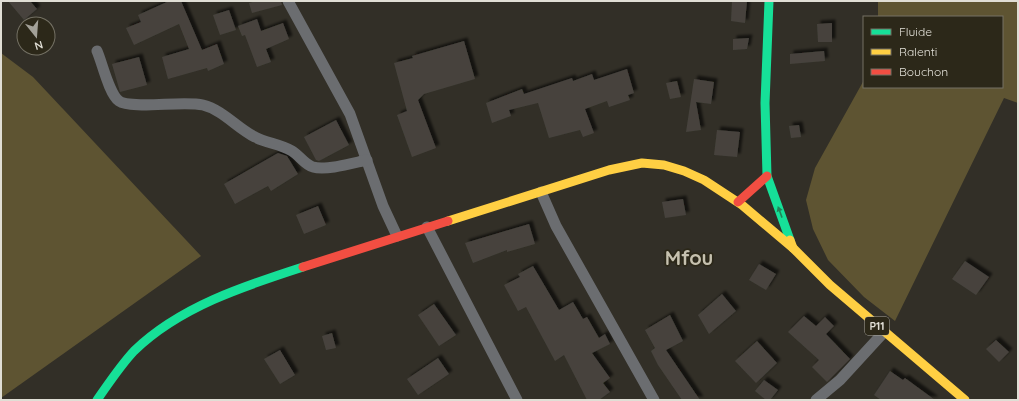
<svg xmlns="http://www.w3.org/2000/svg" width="1019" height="401" font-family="Quicksand,sans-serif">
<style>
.forest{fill:#5e5432}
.building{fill:#46433d;filter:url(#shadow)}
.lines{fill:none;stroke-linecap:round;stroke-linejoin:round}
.street{stroke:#6b6d70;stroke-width:11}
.fast{stroke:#16e098;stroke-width:9}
.slow{stroke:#ffcf43;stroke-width:9}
.jam{stroke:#f24e42;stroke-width:9}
.oneway{fill:#218458}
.labels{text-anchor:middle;stroke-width:3.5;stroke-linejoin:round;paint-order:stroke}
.shield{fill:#2c2819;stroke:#aaa79d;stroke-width:1}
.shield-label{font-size:11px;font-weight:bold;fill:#e0ded5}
.town-label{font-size:20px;font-weight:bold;fill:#c6c1af;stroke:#2c2819}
</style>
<defs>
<filter id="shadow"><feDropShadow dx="3.5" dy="-3.5" stdDeviation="1" flood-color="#0009"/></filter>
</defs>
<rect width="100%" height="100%" fill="#322f27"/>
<g class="forest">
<path d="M878,1H1018V103L1004,98L895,321L864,297L828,260L813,229L806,200L815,168L864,80V87H1002V17H878Z"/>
<path d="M1,53L33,77L201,256L1,398Z"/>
</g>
<g class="building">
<path d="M8,1H30L37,9L24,20Z"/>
<path d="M169,1H181L202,50L217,44L224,64L208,71L207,68L168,79L162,57L189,49L179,24L134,45L126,28L141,22L138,15Z"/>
<path d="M256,1H281L282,5L252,13L249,3Z"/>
<path d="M732,1H747L745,23L731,21Z"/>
<path d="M229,10L236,30L220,35L213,15Z"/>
<path d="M257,19L261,31L283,23L289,39L266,49L271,62L257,67L245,35L242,36L238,26Z"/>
<path d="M832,23V42H818L817,24Z"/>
<path d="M749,38L747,49L733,50V39Z"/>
<path d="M464,41L475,79L424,94L418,100L436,148L412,157L397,115L407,111L394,63L413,58L412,56Z"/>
<path d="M824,51L825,61L790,64V54Z"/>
<path d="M139,57L147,85L120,92L112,64Z"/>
<path d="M627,69L634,93L628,95L630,100L609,107L607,101L585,109L594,133L583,137L580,130L549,138L538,103L509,110L511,116L492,123L486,103L522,89L524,94L572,78L573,81L592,74L594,80Z"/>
<path d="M694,79L714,82L711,104L696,102L701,130L686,132Z"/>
<path d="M677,81L681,97L670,99L666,83Z"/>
<path d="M336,120L349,145L319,161L316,160L304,137Z"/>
<path d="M799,125L801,137L791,138L789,126Z"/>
<path d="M717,130L740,132L737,157L714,155Z"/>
<path d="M278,153L287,156L298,174L271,191L268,186L235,204L224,184Z"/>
<path d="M683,199L686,215L665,218L662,202Z"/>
<path d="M318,206L326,225L304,234L296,215Z"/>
<path d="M529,224L535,244L507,252V250L473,263L465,243Z"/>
<path d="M965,261L989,277L976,295L952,279Z"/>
<path d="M759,264L776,274L766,290L749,280Z"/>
<path d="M533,266L559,310L573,302L583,319L587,317L599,338L605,334L610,344L592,353L610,378L603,383L610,392L599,400H587L564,355L555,361L526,307L518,311L504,285L520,277L518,274Z"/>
<path d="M722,294L736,311L709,334L698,315Z"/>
<path d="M434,304L456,335L439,346L418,315Z"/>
<path d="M670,315L683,341L666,350L700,400H682L658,365L651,351L655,348L645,330Z"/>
<path d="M804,316L816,326L825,317L834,326L826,334L850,359L827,382L812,367L819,360L788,332Z"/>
<path d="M332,333L336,348L326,350L322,336Z"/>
<path d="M996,340L1009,352L999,362L986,349Z"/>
<path d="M757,341L777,363L756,383L735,361Z"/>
<path d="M280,350L295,375L280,384L264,359Z"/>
<path d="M438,358L449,374L418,395L407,379Z"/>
<path d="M890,371L903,380L905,378L935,400H881L874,395Z"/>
<path d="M764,380L778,390L770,400H766L755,391Z"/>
</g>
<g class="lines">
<g class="street">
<path d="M288,1L350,114L383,206L397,236"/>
<path d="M97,51C102,62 109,94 119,101C132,110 183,100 203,105C223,110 237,128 255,137C266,143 280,144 292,151C299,155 305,165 313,167C326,171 353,163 367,160"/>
<path d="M541,192L556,226L654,400"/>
<path d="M427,227L517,400"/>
<path d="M816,400L840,380L884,332"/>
</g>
<g class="fast">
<path d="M769,1L765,103L767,176L790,240"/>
<path d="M97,400C109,383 120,366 134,351C179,307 244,286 303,267"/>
</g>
<g class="slow">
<path d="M448,221L609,170L642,163L664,165L684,171L704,180L742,205L793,248"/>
<path d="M790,240L793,248L830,285L965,400"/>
</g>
<g class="jam">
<path d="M738,202L767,176"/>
<path d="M303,267L448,221"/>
</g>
</g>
<defs><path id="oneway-solid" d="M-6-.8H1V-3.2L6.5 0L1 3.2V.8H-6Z"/></defs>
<use class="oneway" href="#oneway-solid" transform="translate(780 212) rotate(-110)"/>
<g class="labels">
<rect class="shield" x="865" y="317" width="24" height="18" rx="3"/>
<g class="shield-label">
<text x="877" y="330">P11</text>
</g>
<g class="town-label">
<text x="689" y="265">Mfou</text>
</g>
</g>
<rect width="1019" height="401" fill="none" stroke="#e0ded5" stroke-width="4"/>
<rect x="863" y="16" width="140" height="72" fill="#2c2819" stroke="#747164"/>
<rect x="871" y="29" width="20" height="6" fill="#16e098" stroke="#747164"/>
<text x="899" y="36" font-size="12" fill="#e0ded5">Fluide</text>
<rect x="871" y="49" width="20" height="6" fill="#ffcf43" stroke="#747164"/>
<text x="899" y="56" font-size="12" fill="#e0ded5">Ralenti</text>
<rect x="871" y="69" width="20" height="6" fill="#f24e42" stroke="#747164"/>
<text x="899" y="76" font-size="12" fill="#e0ded5">Bouchon</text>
<g transform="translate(36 36) rotate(163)"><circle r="19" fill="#2c2819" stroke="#747164"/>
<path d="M0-3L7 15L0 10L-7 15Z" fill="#a3a198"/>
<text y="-6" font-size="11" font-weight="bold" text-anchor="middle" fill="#e0ded5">N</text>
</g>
</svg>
